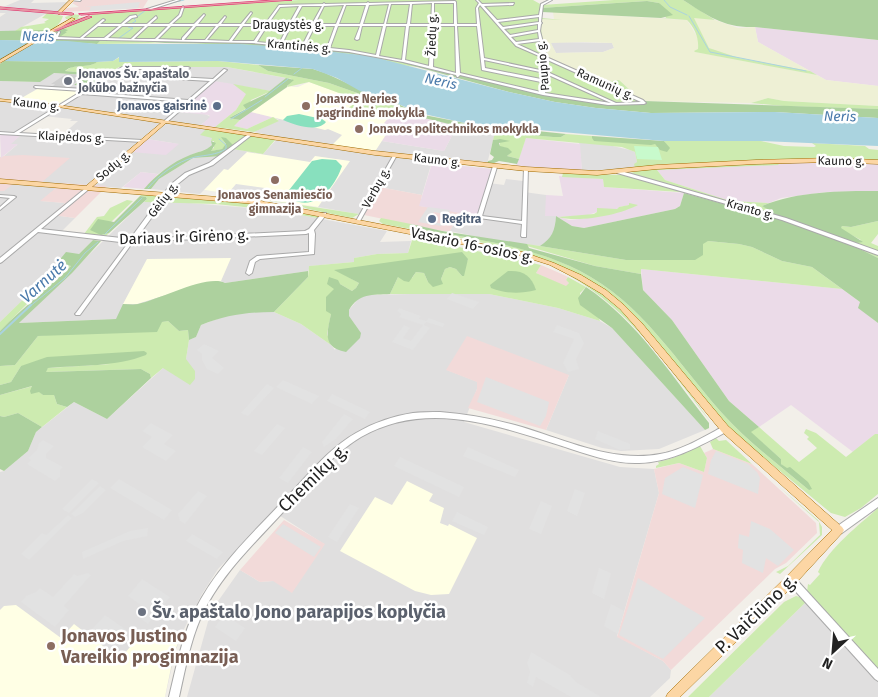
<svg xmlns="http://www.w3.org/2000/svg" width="878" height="697" font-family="'Fira Sans',sans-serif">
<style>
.residential{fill:#e0dfdf}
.commercial{fill:#f2dad9}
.industrial{fill:#ebdbe8;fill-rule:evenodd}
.education{fill:#ffffe5}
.religious{fill:#d0d0d0}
.farmland{fill:#eef0d5;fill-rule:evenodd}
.grass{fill:#cdebb0}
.forest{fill:#add19e}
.park{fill:#c8facc}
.pitch{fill:#88e0be}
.parking{fill:#e2e2e2}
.water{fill:#aad3df}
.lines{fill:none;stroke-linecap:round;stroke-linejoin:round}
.stream-far1{stroke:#aad3df;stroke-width:1}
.stream{stroke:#aad3df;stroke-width:2}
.minor-casing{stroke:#a9a9a9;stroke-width:2}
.major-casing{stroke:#a06b00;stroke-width:1}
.highway-casing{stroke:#dc2a67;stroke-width:1}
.minor{fill:#fff;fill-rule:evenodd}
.major{fill:#fcd6a4;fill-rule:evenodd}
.highway{fill:#e892a2;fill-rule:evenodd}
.worship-dot{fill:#6b7280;stroke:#fff;stroke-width:2}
.service-dot{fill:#5c6f8a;stroke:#fff;stroke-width:2}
.education-dot{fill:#8d6e63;stroke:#fff;stroke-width:2}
.labels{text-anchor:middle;stroke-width:5;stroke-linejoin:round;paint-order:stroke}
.far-street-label{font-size:12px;fill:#222;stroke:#fff}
.far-worship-label{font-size:12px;font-weight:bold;fill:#5b616d;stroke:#fff;text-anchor:start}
.far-education-label{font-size:12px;font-weight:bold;fill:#785e54;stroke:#fff;text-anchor:start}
.far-service-label{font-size:12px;font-weight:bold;fill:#4e5e75;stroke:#fff;text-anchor:end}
.far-water-label{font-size:14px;font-style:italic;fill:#4a7aab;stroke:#fff}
.street-label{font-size:15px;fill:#222;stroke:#fff}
.water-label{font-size:16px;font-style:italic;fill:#4a7aab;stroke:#fff}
.near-street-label{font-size:18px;fill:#222;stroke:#fff}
.near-worship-label{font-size:18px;font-weight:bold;fill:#5b616d;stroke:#fff;text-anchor:start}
.near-education-label{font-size:18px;font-weight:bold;fill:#785e54;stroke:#fff;text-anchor:start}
</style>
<rect width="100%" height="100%" fill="#f2efe9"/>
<g class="residential">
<path d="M20,0H34L31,3L71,2L62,12L3,7Z"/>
<path d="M0,9L47,13L15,31H0V17L6,13H0Z"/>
<path d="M550,42L612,43L614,48L603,52L556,53Z"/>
<path d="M124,67H227L286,78L271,91L211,81L142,140L62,135L78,121H70L72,119L43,116L19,133L0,132V101L59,107Z"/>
<path d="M53,73L88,75L74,85L90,86L58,104L0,99V81L40,82Z"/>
<path d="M289,86L298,87L345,113L391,115L384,123L389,130L382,141L444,151L457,126L495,133L487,164L433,158L422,195L379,187L364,215L267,198L204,190L200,194L151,189L159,179L193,158L222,156L232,149L263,154L279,137L254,132L279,120L273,117L251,112Z"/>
<path d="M179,112L203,113L211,117L198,127L206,129L212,138V145L209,148L188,156L158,174L141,172L121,188L62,183L41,201L65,203L53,215L75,218L58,235L93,240L79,254L57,263L68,265L46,286H37L0,322V191H4L21,157L4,156L17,145L10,144L21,135L179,144L147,139Z"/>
<path d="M579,142L604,144L630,150L635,152L637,162L635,168L582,171Z"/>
<path d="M506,179L523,181L524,192L546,195V205L556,216L555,229L550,240L540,246L498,241L450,231L459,213L479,216L489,183L504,185Z"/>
<path d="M166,201L273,210L387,231L380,242L411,241L408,253L377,254L354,258V262L310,266L308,271L225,283L221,281L116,319L19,323L138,207L144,202Z"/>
<path d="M410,294H489L558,308L600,321L612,328L705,430L659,449L621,451L602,448L546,430L569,375L447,370L478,382L477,389L464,422L620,467L654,469L659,493L617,636L663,661L671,670L670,678L650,697H187L209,618L216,604L240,570L260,582L273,581L324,544L274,512L218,569L202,594L182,633L175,653L165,697H0V472L4,471L28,451L36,432L74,402L107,419L163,368L186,359L189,340L196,337L201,325L225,316L248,312H274L301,324L331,345L335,350L349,316V310L359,298L367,295Z"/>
<path d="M806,602L878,682V697H709Z"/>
</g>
<g class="commercial">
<path d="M77,0H148L143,8L62,12L66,8L79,7L72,3Z"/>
<path d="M4,156L23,155L70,158L41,183L17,181L4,191H0V157Z"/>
<path d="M62,183L107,186L75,218L52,215L65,203L40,201Z"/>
<path d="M379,187L422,195L420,206L460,212L450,231H442L364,215Z"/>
<path d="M541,265L564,275L568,277L566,280L569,283L566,287L536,273Z"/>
<path d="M467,336L569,375L546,430L468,408L477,389V382L446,370Z"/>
<path d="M713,449L752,464L816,523L817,533L786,563L775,569L671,670L663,661L617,637L659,493L654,469L679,463L704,472L707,458L704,453Z"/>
<path d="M284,520L325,544L292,593L273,581L260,582L240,570Z"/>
</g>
<g class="industrial">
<path d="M755,27L878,40V86L826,80L758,42Z"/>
<path d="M214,81L233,84L247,93L236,110L215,127L201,125L210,117L209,115L179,112Z"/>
<path d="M395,111L457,126L444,151L382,141L389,130L384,123Z"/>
<path d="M251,112L273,117L247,129L233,126Z"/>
<path d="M0,134L21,135L11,144H18L1,158Z"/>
<path d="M526,138L580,144L582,171L516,166Z"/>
<path d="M147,139L179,144L166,155L131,152Z"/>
<path d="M815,162L878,164V191L826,192L781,198L769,203L730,201L665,180L657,170Z"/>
<path d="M432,163L493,169L478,216L419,206Z"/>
<path d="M141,172L158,174L144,189L123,187Z"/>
<path d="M559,176L603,179L604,187L684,193L680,206L675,209L584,228L572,226L556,216H545L546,195L563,196ZM630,205L636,206L605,215L580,219L569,220L559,217L588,215L597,212V209H617L619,207Z"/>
<path d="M641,269L842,289L860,302L869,316L878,323V434H875L853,452L791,405L759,427L729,401L672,320L643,290Z"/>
</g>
<g class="education">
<path d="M309,82L359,100L345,113L352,114L359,109L391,115L384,123L389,130L376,150L371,151L332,145L342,135L328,129L325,130L251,112L289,86L298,87Z"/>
<path d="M39,88L81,91L58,104L18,100Z"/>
<path d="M247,152L310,162L315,156L350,161L318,207L204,190L224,169L228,170Z"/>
<path d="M231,258L221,281L208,282L137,304H123L147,259Z"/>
<path d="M407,481L433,494L429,501L444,508L440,523L448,526L449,524L477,538L449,594L431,595L415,591L340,551L375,497L392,505Z"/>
<path d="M16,605L61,638L74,624L120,659L140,635L182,633L174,653L165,697H0V610L4,606Z"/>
</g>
<path class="religious" d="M66,74L88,75L66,88L52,87L55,84H51Z"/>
<g class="farmland">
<path d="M553,12L687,20L699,40L698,49L696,52L817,75L826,80L878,86V106L784,101L768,98L751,103L644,101L545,57L541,28L542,19H560H554ZM583,42L612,43L614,48L603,52L556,53L551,43Z"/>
<path d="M693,17L715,20L738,28L755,27L758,42L810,71L739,58L715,51L709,48Z"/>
</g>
<g class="grass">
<path d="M299,0H533L542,5L614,0H683L715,20L694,18L709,48L739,58L810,71L817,75L695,52L694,51L698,49C699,38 695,28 687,20L661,18H666L659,3L647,1L541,8L542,18L563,20L542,19L541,28L545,57L603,82L619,80L632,92L627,93L644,101L643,105H603L581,102L501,86L428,68L160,39L132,41L165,43L97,44L101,40L57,39L64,32L61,29L65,26L90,17L65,24L73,19H66L65,17L74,14L63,13L80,15L78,18L112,11L107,13Z"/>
<path d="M47,13L63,16C56,37 34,30 15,31L21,27L46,23L44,22L49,19L42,18Z"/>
<path d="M120,57L119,62L218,61L258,65L268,71L329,83L394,106L395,111L391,115L359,109L352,114L344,112L358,100L309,82L287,87L292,79L227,67H119L106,75L65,71L72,67L91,65L97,62L113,61Z"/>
<path d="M233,84L271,91L251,100L247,108L229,118L240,120L234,126L247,129L273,117L279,121L254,132L215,127L236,110L246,94Z"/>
<path d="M768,98L784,101L878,106V109L784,106L751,103Z"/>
<path d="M206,129L276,139L263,154L232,149L220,139L226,145L222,149L212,151L210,150L214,148V141H211L212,138L200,135Z"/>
<path d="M501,132L553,137H561L566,134L592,136V138L655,144L667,149L669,148L664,141H761L784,146L814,147L816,146L812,143L865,146L869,149L878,150V161L661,164L635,168L634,164L637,162L635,152L622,147L526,138L519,159L507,156L511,152L504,147H500V139L493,140L495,133Z"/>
<path d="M777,163L779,165L657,170L665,180L730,201L769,203L762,206L769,209L771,213L681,189L680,192L604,187L603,179L562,177L563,173L621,175L648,169Z"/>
<path d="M142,194L255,204L318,216L317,218L273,210L216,204L144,202L147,199L146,197L140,196Z"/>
<path d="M230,194L359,214L352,218L308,209L294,204L229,196Z"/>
<path d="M127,200L133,201L111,222L102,221V219L101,235L109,233L105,237L84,234L97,217L104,216L110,208Z"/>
<path d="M629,203L638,205C619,215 579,223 558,217L594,214L597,212V208L617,209L619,207L629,205Z"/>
<path d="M381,218L411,224L409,227C466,238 528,244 580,271C641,302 677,362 721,412C747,441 779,465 809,490L781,464V459L750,432L759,427L799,462L817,448L807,439L809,437L804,433L806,429L816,433L846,457L875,434H878V494L861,508L845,517L831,513L741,439L722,420L633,314C562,248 475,242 383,224L379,221Z"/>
<path d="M878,221V234L871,243L878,246V258L854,246L855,242L861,240L840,229L842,226L851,227Z"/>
<path d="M413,237L541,265L536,273L566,286L569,283L566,280L568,277L586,287L580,293V304L598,316L600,321L558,308L489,294H390L398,277L412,278L416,272L424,273L428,282L442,284L441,279L445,269L450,267L456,269L462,276L468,259L343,274L359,283L356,288L352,291L340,284L334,289L331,314L327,334L331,345L301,324L274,312L308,277L309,266L354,262V258L377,254L408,253Z"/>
<path d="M708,241L739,244L752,247L782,261L812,267L842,289L641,269V274L595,266L527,246V244L540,246L626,260Z"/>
<path d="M68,265L71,266L55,283L27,304L0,331V322L37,286H46Z"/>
<path d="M570,276H573L599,291L627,315L681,381L712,424C670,370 631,310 570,276Z"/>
<path d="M168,321L179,331L188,330L189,340L186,359L195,371V379L190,385L163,368L151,378L150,374L141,369L45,372L48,368L111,364L21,366L11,382L0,385V366L15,365L38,336Z"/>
<path d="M33,386L43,395H54L57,404L67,407L42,427L18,413L4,417L0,416V395Z"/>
<path d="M716,438L719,441L726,440L752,464L713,449L710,442Z"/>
<path d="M700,446L707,458L704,472L679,463L656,468V466L659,464L658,462L673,458Z"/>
<path d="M778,486L818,520L822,527V535L780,574L776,572L788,566L820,535L819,522Z"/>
<path d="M878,508V672L807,592L808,584L810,585L820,574L818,572C829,548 859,525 878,508Z"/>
<path d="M796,596L800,597L806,602L709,697H688L784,602Z"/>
</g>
<g class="forest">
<path d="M683,0H878V40L755,27C724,28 708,16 683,0Z"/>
<path d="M647,1L659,3L673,15L661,18L542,12L541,8Z"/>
<path d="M62,28L68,30L65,32H67L58,38L102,39L97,44L39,40Z"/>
<path d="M45,30L49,31L34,41L0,40V31Z"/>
<path d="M126,39C210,40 296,41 379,56C467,73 552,106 643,105L644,101L878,109V118L775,112L651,113L596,108L555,102L509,92L399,62L358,54L240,44L165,43Z"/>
<path d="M4,61L97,62C88,69 74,63 65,71L108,75L90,86L74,85L87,75L54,73L40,82L0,81V64Z"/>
<path d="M258,65L313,69L325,73L375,96L396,103L419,114L470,124L566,134L561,137H553L474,130L395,111L394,106L329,83L268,71Z"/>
<path d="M286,78L294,80L287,86V87L240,120L229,118L246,109L243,105L266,94Z"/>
<path d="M592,136L664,141L670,148L667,152L660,150L655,144L651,145L594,141L592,138Z"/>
<path d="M221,137L226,138L234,146L222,156L193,158L159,179L151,189H144C156,175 172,162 190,155C197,152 206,151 212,145L211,141L216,143L211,151L222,149L226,144Z"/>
<path d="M500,139L510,141L499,143L500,146L508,148L512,152L507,156L519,159L517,164L499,161L494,163L487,164L488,161L492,160L494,157L490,154L493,140Z"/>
<path d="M878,191V221L851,227L842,226L841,228L863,242L856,243L854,246L878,258V323L858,308L860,302L812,267L782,261L752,247L739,244L708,241L703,244V255L695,260H626L540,246C552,238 555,231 556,216L572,226L584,228L675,209L680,206L684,193L770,217L769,210L762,206C799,191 839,191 878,191Z"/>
<path d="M140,196L146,197L147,199L109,233L101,235L90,230L98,219L114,222Z"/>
<path d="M411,224L442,231L527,244L529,248L595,266L641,274L643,290L672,320L729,401L759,427L751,432L781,459V464L787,468L790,467L808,482L812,489L809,490C779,465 747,441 721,412C677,362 641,302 580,271C527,244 466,238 409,227Z"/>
<path d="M93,240L101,241L72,273L19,323L116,319L123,304C128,304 133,305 138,304C159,300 207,274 225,283L308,271V277L274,312C247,312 226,315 201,325L196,337L189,340L188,330L179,331L168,321L162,322L157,332L38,336L15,365L0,366V331C23,307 48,289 71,266L57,263L66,252L79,254Z"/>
<path d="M462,252L468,259L464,276H462L456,269L450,267L445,269L441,279L443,284L433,287L428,282L424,273L416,272L409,282L404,281L398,277L390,294C372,295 359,293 349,310V316L361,333L360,338L346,352C322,347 327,333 331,314L326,311V297L334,289L327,284L329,277L338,280L340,284L352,291L356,288L359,283L334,270Z"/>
<path d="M508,271C523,270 531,275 536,290C520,294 507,294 491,288L490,285Z"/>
<path d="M586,287C637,321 672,376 709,423V428L705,430L612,328L580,305L578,298Z"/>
<path d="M144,351L147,353L146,355C115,367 81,365 48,368L46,372L141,369L150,374L151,378L107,419L74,402L67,407L57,404L54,395H43L39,392L31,394L30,391L32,386L0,395V385L11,382L21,366L47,357Z"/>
<path d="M18,413L42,427L36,432L28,451L4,471L0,469V416L4,417Z"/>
</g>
<path class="park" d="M634,146L658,147L662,160L637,159Z"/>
<g class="pitch">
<path d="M299,114L322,119L326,122C317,133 295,125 283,120L287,116Z"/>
<path d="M322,159L336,160L342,166C336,184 320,207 299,202C293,201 290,196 286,194L312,161Z"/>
</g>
<g class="parking">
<path d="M140,2L138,8L89,11L91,7H84Z"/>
<path d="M236,184L265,188L259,195L230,191Z"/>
<path d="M428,207L450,210L448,215L434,212L428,220L442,224L441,226L418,222Z"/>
<path d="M452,293L479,302L473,309L447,299Z"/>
<path d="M399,308L421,316L419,319L426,321L429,318L445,324L443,327L426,322L424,325L430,328L413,350L392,342L404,325L410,328L403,338L411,341L423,325L399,317L401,314L397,311Z"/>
<path d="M557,325L579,333L584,343L576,359L579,369L568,372L563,363L574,339L553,332Z"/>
<path d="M204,344L219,351L212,358L224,368L218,374L207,369L202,360V354L197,350Z"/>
<path d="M486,377L549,402L546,416L540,426L477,402Z"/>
<path d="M283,380L319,396L312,404L276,387Z"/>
<path d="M267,384L274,388L248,416L241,413Z"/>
<path d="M332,394L370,412L365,419L327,401Z"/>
<path d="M344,414L353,419L336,439L324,447L322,442Z"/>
<path d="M151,423L173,435L164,444L176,451L166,461L142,447L152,437L142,431Z"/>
<path d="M277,424L285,428L262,455L254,451Z"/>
<path d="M598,431L630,444V449L620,450L595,439Z"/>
<path d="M43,440L54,446L46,454V458L63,467L60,470V477L55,481L27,464L31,460L28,458L37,450L39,443Z"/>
<path d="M303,447L312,452L288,483L279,478Z"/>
<path d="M468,447L519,470L515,477L463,456Z"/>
<path d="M716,451L748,464L757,472L760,478L758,494L708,474L711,460Z"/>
<path d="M400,457L464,487L459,497L394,466Z"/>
<path d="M683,467L703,475L695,508L662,494L665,478Z"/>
<path d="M92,479L99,483L69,513L62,509Z"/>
<path d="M119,479L172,510L164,520L110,488Z"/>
<path d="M100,486L106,490L83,513L75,517L71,514Z"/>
<path d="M575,489L585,493L577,516L567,511Z"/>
<path d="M198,491L207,496L185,524L180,521L178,514Z"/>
<path d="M541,501L552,506L541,534L529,529Z"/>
<path d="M350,504L359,508L337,542L328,537Z"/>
<path d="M457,512L488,527L484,535L452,521Z"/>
<path d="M68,515L72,518L29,560L21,554L42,533L46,535Z"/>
<path d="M751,521L770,529L794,550L778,566L766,558L763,573L742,563L743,550L738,548L739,534L749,537Z"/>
<path d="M283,524L321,547L314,557L275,533Z"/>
<path d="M148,528L147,536L123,541L83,559L82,552L130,531Z"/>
<path d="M192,534L223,552L217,559L186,541Z"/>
<path d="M599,568L611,573L604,599L592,593Z"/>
<path d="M88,573L91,575L64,606L69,610L55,627L21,602L26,596L36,592L40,588L53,597L74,574L77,576Z"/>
<path d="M638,578L705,618L663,659L619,635Z"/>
<path d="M142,579L170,597L148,624L141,619L148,610L128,596Z"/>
<path d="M611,604L624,611L618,634L604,626Z"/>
<path d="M105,615L128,631L115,646L92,629Z"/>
<path d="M224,615L245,628L236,641L215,627Z"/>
<path d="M531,652L570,675L576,682L601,697H571L536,677L533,687L527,683L530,672L527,663Z"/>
</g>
<path class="water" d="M0,40L68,41L97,44H240L307,49L370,56L509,92L555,102L596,108L651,113L775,112L878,118V146L761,141H664L470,124L419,113L396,103L360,91L337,78L313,69L218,61L119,62V57L113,61L97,62L0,61Z"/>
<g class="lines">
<g class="stream-far1">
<path d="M664,0L670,7L687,15"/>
<path d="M162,5L184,0"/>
<path d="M152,7L157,6"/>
<path d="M689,16L710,52L806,71"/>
<path d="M131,24L136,21L134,19L146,10"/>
<path d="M119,38L133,28L128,27L130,25"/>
<path d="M294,74L302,68"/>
<path d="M265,97L288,79"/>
<path d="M231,119L262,100"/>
<path d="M148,188C160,174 176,162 195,157C206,155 216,155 226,149V145L219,139"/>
<path d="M105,234L142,198"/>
<path d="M29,307L65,278L85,253L98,242"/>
</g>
<path class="stream" d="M0,334L31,305"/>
<g class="minor-casing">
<g id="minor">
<path d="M70,0H81L80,1Z"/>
<path d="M176,0H180L149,10L147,9Z"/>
<path d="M476,0H478L482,4L514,3L513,5L484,6L497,20L539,15L541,4L549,0H552L543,5L541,22L542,23L541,24L540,31L546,54L544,56L643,100L646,103L644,104L608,105L543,95L460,75L458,77H457L456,75L403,62L349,52L252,43L56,39L54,38L59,31L60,32L58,37L80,38L103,19L105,20L100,24H121L130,16L136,15L137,17L132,18L124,24H147L156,16L157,18L150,24H169L179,15L182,7L183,6L184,7L181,16L172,24H194L204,14L205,15L198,24H218L225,16L226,17L221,24H241L251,12L252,13L244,24H265L279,5L323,4L324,3L325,4L367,3L368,2L369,3L455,1L456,2L457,24H477L476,8L479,3ZM432,3L431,24H410L412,4ZM434,3H454V24H434ZM389,4L384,24H363L369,5ZM391,4H410L407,24H386ZM344,5L336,24H315L324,6ZM346,5H366L360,24H339ZM480,5L516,46L539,56L540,70L484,58L478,8ZM299,6L289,24H268L280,7ZM302,6H322L312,24H292ZM539,17V22L503,27L498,22ZM538,24V30L510,35L504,29ZM98,26H119L104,38H83ZM122,26H145L131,39L108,38ZM148,26H168L155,39H134ZM171,26H193L182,38V40L158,39ZM196,26H216L205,40H184ZM219,26H240L229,41L207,40ZM243,26H264L254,41H232ZM267,26H288L279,44L257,42ZM291,26H312L302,46L282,44ZM315,26H335L327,48L305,46ZM338,26H360L355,39L357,40L359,39L362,26H383L376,55L349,50L330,48ZM386,26H406L402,60L379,56ZM409,26H431L429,66L405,60ZM434,26H455L456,73L433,67ZM457,26H477L482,70L541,82V92L460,73ZM538,32L539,39L516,42L511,37ZM540,41L542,54L541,55L517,44ZM543,58L641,102L616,103L543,70ZM484,60L540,72L541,79L485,68ZM544,73L611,103L545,93Z"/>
<path d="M122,67H188L190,68L188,69H123L85,92L188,100L210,81L141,77L139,76L141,75L213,79L224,69L227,70L166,123L163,122L186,102L82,94L19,133L142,140H143V142L0,134V132L14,133L82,91L36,88L34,87L35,86L85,89Z"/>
<path d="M250,133L253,134L213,165L189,175L174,187L136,239L305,231L309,229L322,213H326V215L314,230L315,234L314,254L260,259L255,262L252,273L249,275L246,273L250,261L257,256L309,252V233L306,234L133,242L80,315H76L75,314L76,313L128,243L38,232L2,262L0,263V258L87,187L89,188V189L41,229L130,239L170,185L185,173L209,163Z"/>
<path d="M394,154L397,155L360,221V222H356V221Z"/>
<path d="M493,166L497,167L482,216L522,221L524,169L528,168L526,237H522L521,236L522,224L479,218L477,217Z"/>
<path d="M617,171H621L786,218L878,251V255L782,220L617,173Z"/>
<path d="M0,195L14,196L16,197L0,210V207L10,198L0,197Z"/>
<path d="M440,412C468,414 494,419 522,427C565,440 614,463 660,454C682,450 702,438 722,427L725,426L728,427L729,429L728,431C700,446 672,462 639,463C613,464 587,454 562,446C496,425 426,400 361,437C331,455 308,485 285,510C255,543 220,575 201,617C190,642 185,670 179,697H169C176,668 182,637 195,610C217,566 253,533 286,498C308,475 328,449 356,433C373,423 393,416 413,413C422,412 431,412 440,412Z"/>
<path d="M878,498V507L842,533L839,534L836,533L835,530L836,527Z"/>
<path d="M791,576L794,577L878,669V681L875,679L788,583L787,580L788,577Z"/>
</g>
</g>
<g class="major-casing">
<g id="major">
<path d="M70,0H74L60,14H58V12Z"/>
<path d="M72,18L75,19L0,63V60Z"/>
<path d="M0,99L58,105L375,151L526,167L597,171L657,165L756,160L831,158L878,160V164L831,162L756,164L657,169L597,175L526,171L375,155L166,123L92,187L256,200L523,252L554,263L581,275L606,290L624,305L641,322L728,426L842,527L844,530L842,533L795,584L680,697H666L668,693L787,576L832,530L722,432L635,326L620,309L602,294L577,279L550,265L522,256L256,204L0,183V179L86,186L161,123L58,107L0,101Z"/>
</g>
</g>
<g class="highway-casing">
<g id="highway">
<path d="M274,0H292L81,15L79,14Z"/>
<path d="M0,7L72,13L74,14L72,15L0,9Z"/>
<path d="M89,16L92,17L56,31L53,30Z"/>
</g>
</g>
<use href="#minor" class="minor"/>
<use href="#major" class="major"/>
<use href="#highway" class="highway"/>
</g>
<g class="worship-dot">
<circle cx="68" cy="81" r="5"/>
<circle cx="142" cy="612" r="5"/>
</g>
<g class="service-dot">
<circle cx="217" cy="106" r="5"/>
<circle cx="432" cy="219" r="5"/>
</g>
<g class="education-dot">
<circle cx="306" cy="106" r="5"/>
<circle cx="359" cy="129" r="5"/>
<circle cx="275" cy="180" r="5"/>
<circle cx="51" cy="646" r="5"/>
</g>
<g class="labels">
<g class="far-street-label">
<text x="288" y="29">Draugystės g.</text>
<text transform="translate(432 35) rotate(-88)" y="4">Žiedų g.</text>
<text transform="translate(299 46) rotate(5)" y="4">Krantinės g.</text>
<text transform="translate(543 66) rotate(-95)" y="4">Paupio g.</text>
<text transform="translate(605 84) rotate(24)" y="4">Ramunių g.</text>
<text transform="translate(36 104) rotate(7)" y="4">Kauno g.</text>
<text transform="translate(71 137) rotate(3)" y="4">Klaipėdos g.</text>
<text transform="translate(437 160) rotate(7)" y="4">Kauno g.</text>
<text transform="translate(841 161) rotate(1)" y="4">Kauno g.</text>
<text transform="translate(113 166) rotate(-40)" y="4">Sodų g.</text>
<text transform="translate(376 188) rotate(-61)" y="4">Verbų g.</text>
<text transform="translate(163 200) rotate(-52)" y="4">Gėlių g.</text>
<text transform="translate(750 209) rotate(16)" y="4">Kranto g.</text>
</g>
<g class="far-worship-label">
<text x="78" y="78">Jonavos Šv. apaštalo<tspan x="78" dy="14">Jokūbo bažnyčia</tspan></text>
</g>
<g class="far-education-label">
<text x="316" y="103">Jonavos Neries<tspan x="316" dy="14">pagrindinė mokykla</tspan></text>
<text x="369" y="133">Jonavos politechnikos mokykla</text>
<text x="275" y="199" text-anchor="middle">Jonavos Senamiesčio<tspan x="275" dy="14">gimnazija</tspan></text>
</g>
<g class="far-service-label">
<text x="207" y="110">Jonavos gaisrinė</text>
<text x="442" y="223" text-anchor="start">Regitra</text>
</g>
<g class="far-water-label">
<text transform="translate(38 36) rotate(1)" y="5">Neris</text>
<text transform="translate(441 81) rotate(13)" y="5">Neris</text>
<text transform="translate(840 116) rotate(1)" y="5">Neris</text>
</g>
<g class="street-label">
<text transform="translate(184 237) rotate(-2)" y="5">Dariaus ir Girėno g.</text>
<text transform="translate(472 245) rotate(12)" y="5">Vasario 16-osios g.</text>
</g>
<g class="water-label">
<text transform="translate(43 281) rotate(-42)" y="6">Varnutė</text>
</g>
<g class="near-street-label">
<text transform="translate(313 478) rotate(-44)" y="6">Chemikų g.</text>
<text transform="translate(756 614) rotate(-44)" y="6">P. Vaičiūno g.</text>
</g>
<g class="near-worship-label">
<text x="152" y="618">Šv. apaštalo Jono parapijos koplyčia</text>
</g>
<g class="near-education-label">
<text x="61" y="642">Jonavos Justino<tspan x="61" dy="21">Vareikio progimnazija</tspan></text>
</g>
</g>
<g transform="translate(833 652) rotate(206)" stroke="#ffffff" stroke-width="4" paint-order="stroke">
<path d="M0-4L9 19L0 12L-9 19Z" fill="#222222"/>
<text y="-8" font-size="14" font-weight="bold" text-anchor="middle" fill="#222222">N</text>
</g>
</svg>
